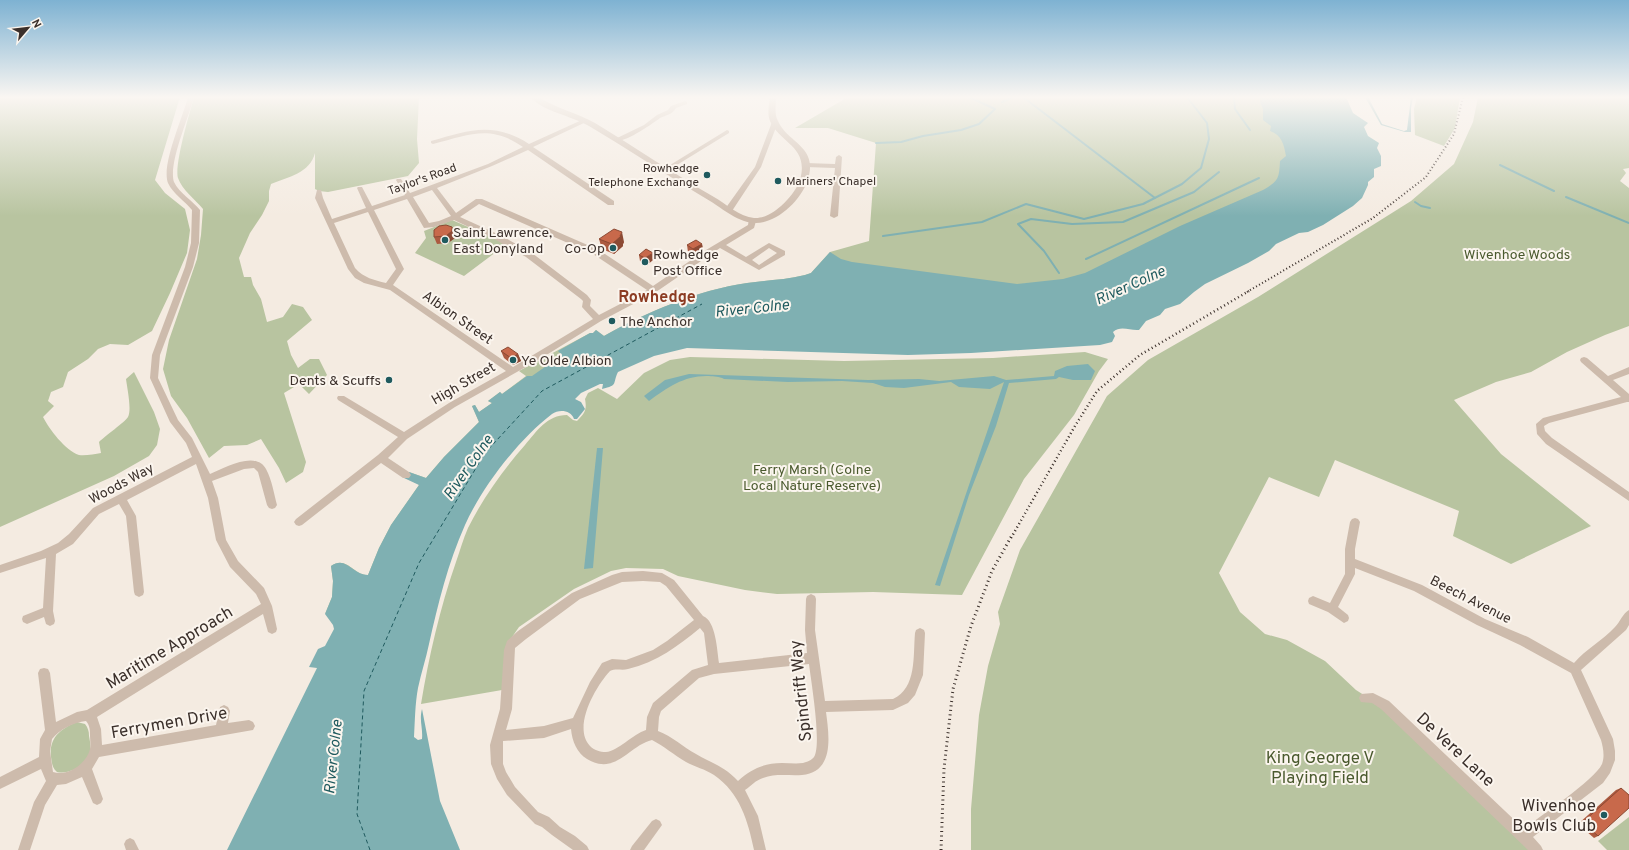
<svg xmlns="http://www.w3.org/2000/svg" width="1629" height="850" font-family="Overpass,sans-serif">
<style>
.green{fill:#b8c4a0}
.water{fill:#7fb0b2}
.lines{fill:none;stroke-linecap:round;stroke-linejoin:round}
.stream{stroke:#7fb0b2;stroke-width:2}
.ferry{stroke:#1f5a5e;stroke-width:1;stroke-dasharray:4 3;stroke-linecap:butt}
.minor{fill:#cdbbac;fill-rule:evenodd}
.tertiary{fill:#cdbbac;fill-rule:evenodd}
.rail-far2{stroke:#3b302b;stroke-width:2;stroke-dasharray:1 2.5;stroke-linecap:butt}
.rail-far1{stroke:#3b302b;stroke-width:2.5;stroke-dasharray:1 3;stroke-linecap:butt}
.rail{stroke:#3b302b;stroke-width:3;stroke-dasharray:1 3.5;stroke-linecap:butt}
.wall{fill:#ac5a40}
.shaded-wall{fill:#8c4a34}
.building{fill:#c8694b;stroke:#8c4a34}
.poi-dot{fill:#1f5a5e;stroke:#fbf5ee;stroke-width:1.5}
.labels{text-anchor:middle;stroke-width:4;stroke-linejoin:round;paint-order:stroke}
.far-poi-label{font-size:12px;fill:#3b302b;stroke:#fbf5ee;text-anchor:end}
.far-street-label{font-size:12px;fill:#3b302b;stroke:#fbf5ee}
.poi-label{font-size:14px;fill:#3b302b;stroke:#fbf5ee;text-anchor:start}
.park-label{font-size:14px;fill:#4a5a2e;stroke:#fbf5ee}
.street-label{font-size:14px;fill:#3b302b;stroke:#fbf5ee}
.water-label{font-size:15px;font-style:italic;fill:#1f5a5e;stroke:#fbf5ee}
.quarter-label{font-size:16px;font-weight:bold;fill:#8c3b22;stroke:#fbf5ee}
.near-street-label{font-size:17px;fill:#3b302b;stroke:#fbf5ee}
.near-park-label{font-size:17px;fill:#4a5a2e;stroke:#fbf5ee}
.near-poi-label{font-size:17px;fill:#3b302b;stroke:#fbf5ee;text-anchor:end}
</style>
<rect width="100%" height="100%" fill="#f4ebe1"/>
<g class="green">
<path d="M0,97H180L155,180L165,193L185,209L190,230L187,253L170,293L152,331L128,345L110,344L98,349L88,359L68,372L63,387L51,392L48,401L54,406L43,417C49,429 65,450 79,455C85,456 95,454 101,453L99,442C105,436 125,422 128,417C132,410 127,387 126,379L134,372L154,412L160,429L157,445L149,456L114,476L0,527Z"/>
<path d="M194,97H419L417,139L419,163L408,176L328,192L319,191L315,189V153C310,173 288,177 271,184L269,191V201L262,215L250,233L239,258L244,277H251L253,285L261,299L267,322L283,317L292,304L303,307L312,320L287,341L291,355L298,368L310,359H319L327,375L309,394L299,384L284,393L306,462L303,472L286,483L279,468L261,439L247,445L224,446L209,458L187,418L171,396L163,369L169,340L197,259L201,235L203,209C195,199 182,190 178,178C174,165 190,112 194,97Z"/>
<path d="M848,97H1304L1318,154L1151,271L651,322L404,547L325,614L332,597L333,581L331,566C347,555 353,575 368,575L379,548L391,525L419,485L409,472L426,478L444,457L479,422L472,406L475,405L479,412L492,403L488,401L500,392L502,394L526,376L519,371L590,333H593L596,330L604,336C647,312 698,290 747,283C766,280 786,280 805,275L811,273L830,252L869,241L876,143L828,128H795Z"/>
<path d="M1417,97H1460L1455,128L1444,146L1415,135L1414,109Z"/>
<path d="M1478,97H1629V168L1623,169L1626,173L1620,181L1629,188V326L1605,335L1567,352L1531,372L1496,382L1454,400L1501,454L1591,526L1511,564L1453,536L1459,511L1335,460L1319,497L1269,477L1219,573L1240,612L1265,634L1287,640L1325,661L1356,690L1381,706L1529,850H971V809L979,715L988,666L1000,624L998,612L1020,550L1107,396L1148,360L1258,297L1411,201L1454,164L1473,122Z"/>
<path d="M452,220L503,242L504,246L464,276L415,253L426,238L424,231Z"/>
<path d="M1085,352L1108,359L1099,371L1074,415L1024,479L962,595L873,592L777,594L745,590L678,576L663,569L626,568L611,571L574,589L519,627L506,646L502,690L421,704C429,656 440,608 456,562C460,551 463,539 468,528C483,498 503,470 525,445C537,431 547,415 567,415L573,420L577,421C585,413 587,410 585,399L588,393L598,388L617,399L644,373L670,360L690,357L844,361L993,358Z"/>
<path d="M77,722L85,724C88,728 89,731 89,736C90,741 91,747 90,752C87,765 69,775 57,772C52,768 52,763 51,757C49,738 60,729 77,722Z"/>
<path d="M1629,817V850H1607L1598,841Z"/>
</g>
<g class="water">
<path d="M1260,97H1346L1353,113L1368,123L1364,127L1368,136L1379,143L1377,148L1381,156V166L1374,169V177L1368,182V185L1362,198L1353,206L1323,225L1308,232L1299,233L1276,244L1269,251L1248,263L1205,284L1194,292L1180,304L1165,309L1160,315L1146,321L1139,330C1130,331 1121,325 1113,332L1115,336L1112,342L1100,345L971,353L908,355L687,348L654,356L618,372C612,384 619,385 602,389L603,384H600L581,393L575,399L581,402L585,409L577,419H574C571,410 559,409 552,414C518,440 482,487 465,525C448,563 438,604 429,644C426,659 421,673 418,688C415,704 415,721 414,737L418,740L422,739C423,727 419,721 422,709L440,801L460,850H227L317,668L309,667L318,649L325,646L334,629L333,625L325,614L332,597L333,581L331,566C346,555 353,575 368,575L379,548L391,525L419,485L404,478L409,472L426,478L444,457L479,422L472,406L475,405L479,412L492,403L488,401L500,392L502,394L527,376H532L562,355L558,351L590,333H593L596,330L604,336C647,312 698,290 747,283C766,280 786,280 805,275L811,273L830,252L841,259L852,262L1017,284L1063,279L1085,273L1180,226L1263,190C1279,181 1279,178 1280,161L1286,156C1284,145 1282,135 1270,131L1271,126L1263,120V109L1260,102Z"/>
<path d="M1365,97H1368L1382,124L1404,131L1407,130L1411,97H1413L1411,108V132H1405L1381,125Z"/>
<path d="M1088,364L1095,371L1091,380H1073L1059,377L1056,379L1009,383L996,426L969,495L940,586L935,585L1004,382L990,389L959,387L951,382L904,388L885,387L873,383L842,381L788,382L724,379C719,376 714,377 709,376C685,375 668,387 649,401L644,396L665,380L689,374L868,380L919,379L939,381L994,376L1006,380L1054,376L1055,371L1067,366Z"/>
<path d="M597,448H603L593,568L584,569Z"/>
</g>
<g class="lines">
<g class="stream">
<path d="M1023,97L1155,198"/>
<path d="M1234,97L1235,109L1250,130"/>
<path d="M1002,102L1013,97"/>
<path d="M876,143L901,142L923,136L961,130L979,124L995,109L969,97"/>
<path d="M1500,165L1554,191"/>
<path d="M1566,197L1629,223"/>
<path d="M1415,202L1421,206L1430,208"/>
<path d="M883,236L982,222L1026,204L1084,219L1143,204L1182,184L1201,168L1209,139L1207,123L1187,97"/>
<path d="M1086,259L1259,178"/>
<path d="M1059,273L1044,251L1018,224L1031,219L1072,224L1123,222L1194,192L1219,172"/>
</g>
<path class="ferry" d="M370,850L357,814L364,691L419,563L485,453L542,391L702,304"/>
<g class="minor">
<path d="M188,97H194C189,117 168,164 174,182C179,193 193,201 200,210L199,243L193,267L160,355L158,378L178,420L192,438L210,474C224,468 256,450 266,469C272,480 274,494 277,505L275,508L272,509L269,508L267,505L258,472L254,468L244,469L212,481L218,498L226,540L238,561L264,588L272,606L277,629L276,632L272,634L268,632L263,614L97,717L101,729L102,745L216,725L220,707L224,705L228,707L230,711L228,723L249,720L253,722L255,726L253,730L99,757L92,769L103,799L101,803L97,805L93,803L82,777L66,784L57,785L45,805L30,850H18L34,802L46,781L41,769L0,789V777L39,757L40,739L45,730L38,673L40,669L44,668L48,669L50,673L56,722L77,712L87,710L261,604L256,594L230,567L216,540L208,498L196,464L127,500L136,516L144,592L143,595L139,597L135,595L134,592L126,516L119,504L99,514L73,544L56,554L53,611L55,621L54,624L50,626L46,624L44,617L27,624L23,622L22,619L23,616L43,608L46,558L0,573V565L41,551L58,543L69,534L93,508L192,457L186,443L170,422L150,378L152,355L185,267L191,243L192,210C185,201 173,194 168,183C161,165 183,117 188,97ZM86,721C90,726 90,730 90,736C90,740 91,745 90,749C87,763 68,777 53,772L50,751L52,739C59,730 74,722 86,721Z"/>
<path d="M685,101L687,102V104L676,108C672,115 666,115 660,118C652,124 621,146 613,140L644,125L657,115L668,110L671,106Z"/>
<path d="M584,119L586,120V122L533,147L614,201V205H608L528,150L492,166L437,188L456,213L476,199H482L599,250L653,286L706,250L738,231L748,225L749,219H752L756,221L754,228L726,245L746,257L769,243L785,251V255L759,270L720,248L656,292L601,321L540,359L455,407L407,439L388,458L409,472L411,475L409,478H403L381,463L302,525L299,526L296,525L294,522L296,519L378,455L398,437L338,400L337,398L338,396H344L404,432L449,403L506,371L390,290L364,283L355,278L348,269L315,198L317,190H321L323,198L332,219L366,208L357,188L358,187H362L372,206L405,195L396,180L397,179H401L410,193L488,164L523,147C490,124 469,135 433,144L431,143V141C469,130 493,121 529,144ZM432,190L451,216L439,221L429,223L413,197ZM407,199L424,228L434,227L454,220L496,240L526,257L581,299L583,301L582,307L593,319L513,367L393,285L404,269L374,210ZM479,204L593,254L647,290L599,315L590,306L591,300L587,295L532,253L502,236L460,217ZM368,212L396,269L386,283C374,280 364,278 355,268L334,223ZM769,248L777,253L759,265L752,260Z"/>
<path d="M775,120L778,122L761,167L732,211H726L725,209L755,167L772,122Z"/>
<path d="M727,130L729,131V133L667,171H663L662,170Z"/>
<path d="M839,155L842,157L838,216L834,218L830,216L835,168L806,167L803,165L806,163L835,164L836,157Z"/>
<path d="M1584,357L1587,358L1608,376L1629,367V374L1613,380L1629,394V402H1627L1549,423L1544,426L1545,431L1552,438L1629,492V501L1546,444L1537,434L1536,424L1543,418L1621,397L1581,362L1580,360L1581,358Z"/>
<path d="M1355,518L1358,519L1360,522L1355,549V559L1422,585L1485,619L1528,637L1574,663C1586,649 1603,640 1615,627C1620,622 1623,613 1629,610V625L1626,630L1581,670L1613,739L1615,751V760L1610,773L1603,783L1533,837L1541,846L1543,850H1528L1381,709L1372,703L1361,702L1359,698L1361,694L1373,693L1389,701L1524,829C1541,815 1594,781 1602,764C1605,756 1603,747 1601,740L1571,673L1520,645L1477,625L1414,591L1355,568V574L1338,607L1348,615L1349,618L1348,621L1344,623L1328,612L1309,604L1308,601L1309,598L1313,596L1330,603L1345,574V549L1350,522L1352,519Z"/>
<path d="M643,571L662,573L674,580L703,616C716,621 717,650 719,663L807,653L805,630L806,599L807,596L811,594L815,596L816,599L815,630L825,701L893,699C917,688 913,656 915,633L916,630L920,628L924,630L925,633L923,675L915,695L908,703L893,710L826,712C829,735 835,772 802,775C789,776 776,773 763,778C756,780 751,786 745,790L758,816L766,850H754C748,821 740,793 714,775C705,769 695,767 686,762C674,755 664,746 652,740C628,746 616,776 587,759C577,753 572,741 571,729L544,738L503,741V764L506,772L515,787L538,812L549,817L560,827L575,836L587,846L589,850H573L552,835L542,827L535,824L507,795L497,779L491,764L490,745L500,709L504,650L507,641L518,631L572,593L612,575L622,572ZM643,581L660,582L666,586L694,620L667,641L653,650L626,660L612,659L602,663L590,682L573,718L544,726L506,730L512,709L515,648L526,639L580,599L622,582ZM700,628L704,633L708,665L692,670L653,703L647,717L646,730C633,734 618,751 606,752C600,752 594,750 590,746C572,727 596,686 610,671C616,668 622,671 628,669C657,662 678,646 700,628ZM809,664C811,681 822,745 814,757C812,760 807,762 803,763C796,764 789,763 782,763C764,763 751,769 738,781C724,766 713,764 696,754C683,747 672,736 658,731L659,717L661,711L699,678L714,674Z"/>
<path d="M656,819L660,821L662,825L644,850H630L632,846L652,821Z"/>
<path d="M130,838L134,840L139,850H126L124,844L126,840Z"/>
</g>
<path class="tertiary" d="M530,97H538C556,108 577,113 595,123C635,147 674,174 714,197C726,204 740,217 754,218C772,220 798,193 801,176C807,146 780,143 770,121C767,114 769,105 770,97H776C776,105 774,114 778,121C788,144 820,146 807,182C800,201 777,223 756,223C739,223 723,209 710,201C669,177 630,150 589,126C572,116 542,111 530,97Z"/>
<path class="rail-far2" d="M1247,292L1373,218L1426,177L1454,134L1463,97"/>
<path class="rail-far1" d="M1011,538L1075,426L1097,391L1140,355L1249,291"/>
<path class="rail" d="M941,850L944,769L953,689L971,626L992,571L1011,537"/>
</g>
<g class="wall">
<path d="M452,227L455,234V238L448,243L437,244L434,237Z"/>
<path d="M599,239L624,242L623,244V246L614,254L602,249Z"/>
<path d="M702,244L703,250L694,256L688,252L687,245Z"/>
<path d="M639,255L654,259L647,265L640,261Z"/>
<path d="M501,351L518,354L521,361L513,365L504,358Z"/>
<path d="M1621,788L1598,836L1594,838L1578,824L1616,790Z"/>
</g>
<g class="shaded-wall">
<path d="M452,227L455,234V238L448,243L446,236Z"/>
<path d="M622,232L624,242L623,244V246L614,254L612,244L620,236Z"/>
<path d="M702,244L703,250L694,256L693,249Z"/>
<path d="M653,253L654,259L647,265L645,258Z"/>
<path d="M518,354L521,361L513,365L511,358Z"/>
</g>
<g class="building">
<path d="M446,225L452,227V231L446,236L434,237V230L439,226Z"/>
<path d="M614,229L622,232L620,236H621L612,244L599,239Z"/>
<path d="M696,240L702,244L693,249L687,245Z"/>
<path d="M646,249L653,253L645,258L639,255Z"/>
<path d="M508,347L518,354L511,358L501,351Z"/>
<path d="M1621,788L1629,795V808L1598,836L1583,822Z"/>
</g>
<linearGradient id="sky" x2="0" y2="1"><stop stop-color="#7eb2d2"/><stop offset="0.45" stop-color="#faf6f2"/><stop offset="1" stop-color="#faf6f2" stop-opacity="0"/></linearGradient>
<rect width="1629" height="216" fill="url(#sky)"/>
<g class="poi-dot">
<circle cx="707" cy="175" r="4"/>
<circle cx="778" cy="181" r="4"/>
<circle cx="445" cy="240" r="4"/>
<circle cx="613" cy="248" r="4"/>
<circle cx="645" cy="262" r="4"/>
<circle cx="612" cy="321" r="4"/>
<circle cx="513" cy="360" r="4"/>
<circle cx="389" cy="380" r="4"/>
<circle cx="1604" cy="815" r="4"/>
</g>
<g class="labels">
<g class="far-poi-label">
<text x="699" y="172">Rowhedge<tspan x="699" dy="14">Telephone Exchange</tspan></text>
<text x="786" y="185" text-anchor="start">Mariners' Chapel</text>
</g>
<g class="far-street-label">
<text transform="translate(422 179) rotate(-20)" y="4">Taylor's Road</text>
</g>
<g class="poi-label">
<text x="453" y="237">Saint Lawrence,<tspan x="453" dy="16">East Donyland</tspan></text>
<text x="605" y="253" text-anchor="end">Co-Op</text>
<text x="653" y="259">Rowhedge<tspan x="653" dy="16">Post Office</tspan></text>
<text x="620" y="326">The Anchor</text>
<text x="521" y="365">Ye Olde Albion</text>
<text x="381" y="385" text-anchor="end">Dents &amp; Scuffs</text>
</g>
<g class="park-label">
<text x="1517" y="259">Wivenhoe Woods</text>
<text x="812" y="474">Ferry Marsh (Colne<tspan x="812" dy="16">Local Nature Reserve)</tspan></text>
</g>
<g class="street-label">
<text transform="translate(458 317) rotate(35)" y="5">Albion Street</text>
<text transform="translate(463 383) rotate(-30)" y="5">High Street</text>
<text transform="translate(121 483) rotate(-28)" y="5">Woods Way</text>
<text transform="translate(1471 599) rotate(27)" y="5">Beech Avenue</text>
</g>
<g class="water-label">
<text transform="translate(1130 285) rotate(-24)" y="5">River Colne</text>
<text transform="translate(752 308) rotate(-6)" y="5">River Colne</text>
<text transform="translate(468 467) rotate(-55)" y="5">River Colne</text>
<text transform="translate(333 757) rotate(-84)" y="5">River Colne</text>
</g>
<g class="quarter-label">
<text x="657" y="302">Rowhedge</text>
</g>
<g class="near-street-label">
<text transform="translate(169 647) rotate(-31)" y="6">Maritime Approach</text>
<text transform="translate(800 691) rotate(-96)" y="6">Spindrift Way</text>
<text transform="translate(169 722) rotate(-10)" y="6">Ferrymen Drive</text>
<text transform="translate(1456 749) rotate(43)" y="6">De Vere Lane</text>
</g>
<g class="near-park-label">
<text x="1320" y="763">King George V<tspan x="1320" dy="20">Playing Field</tspan></text>
</g>
<g class="near-poi-label">
<text x="1596" y="811">Wivenhoe<tspan x="1596" dy="20">Bowls Club</tspan></text>
</g>
</g>
<g transform="translate(28 28) rotate(62)" stroke="#fbf5ee" stroke-width="3" paint-order="stroke">
<path d="M0-3L7 15L0 10L-7 15Z" fill="#3b302b"/>
<text y="-6" font-size="11" font-weight="bold" text-anchor="middle" fill="#3b302b">N</text>
</g>
</svg>
